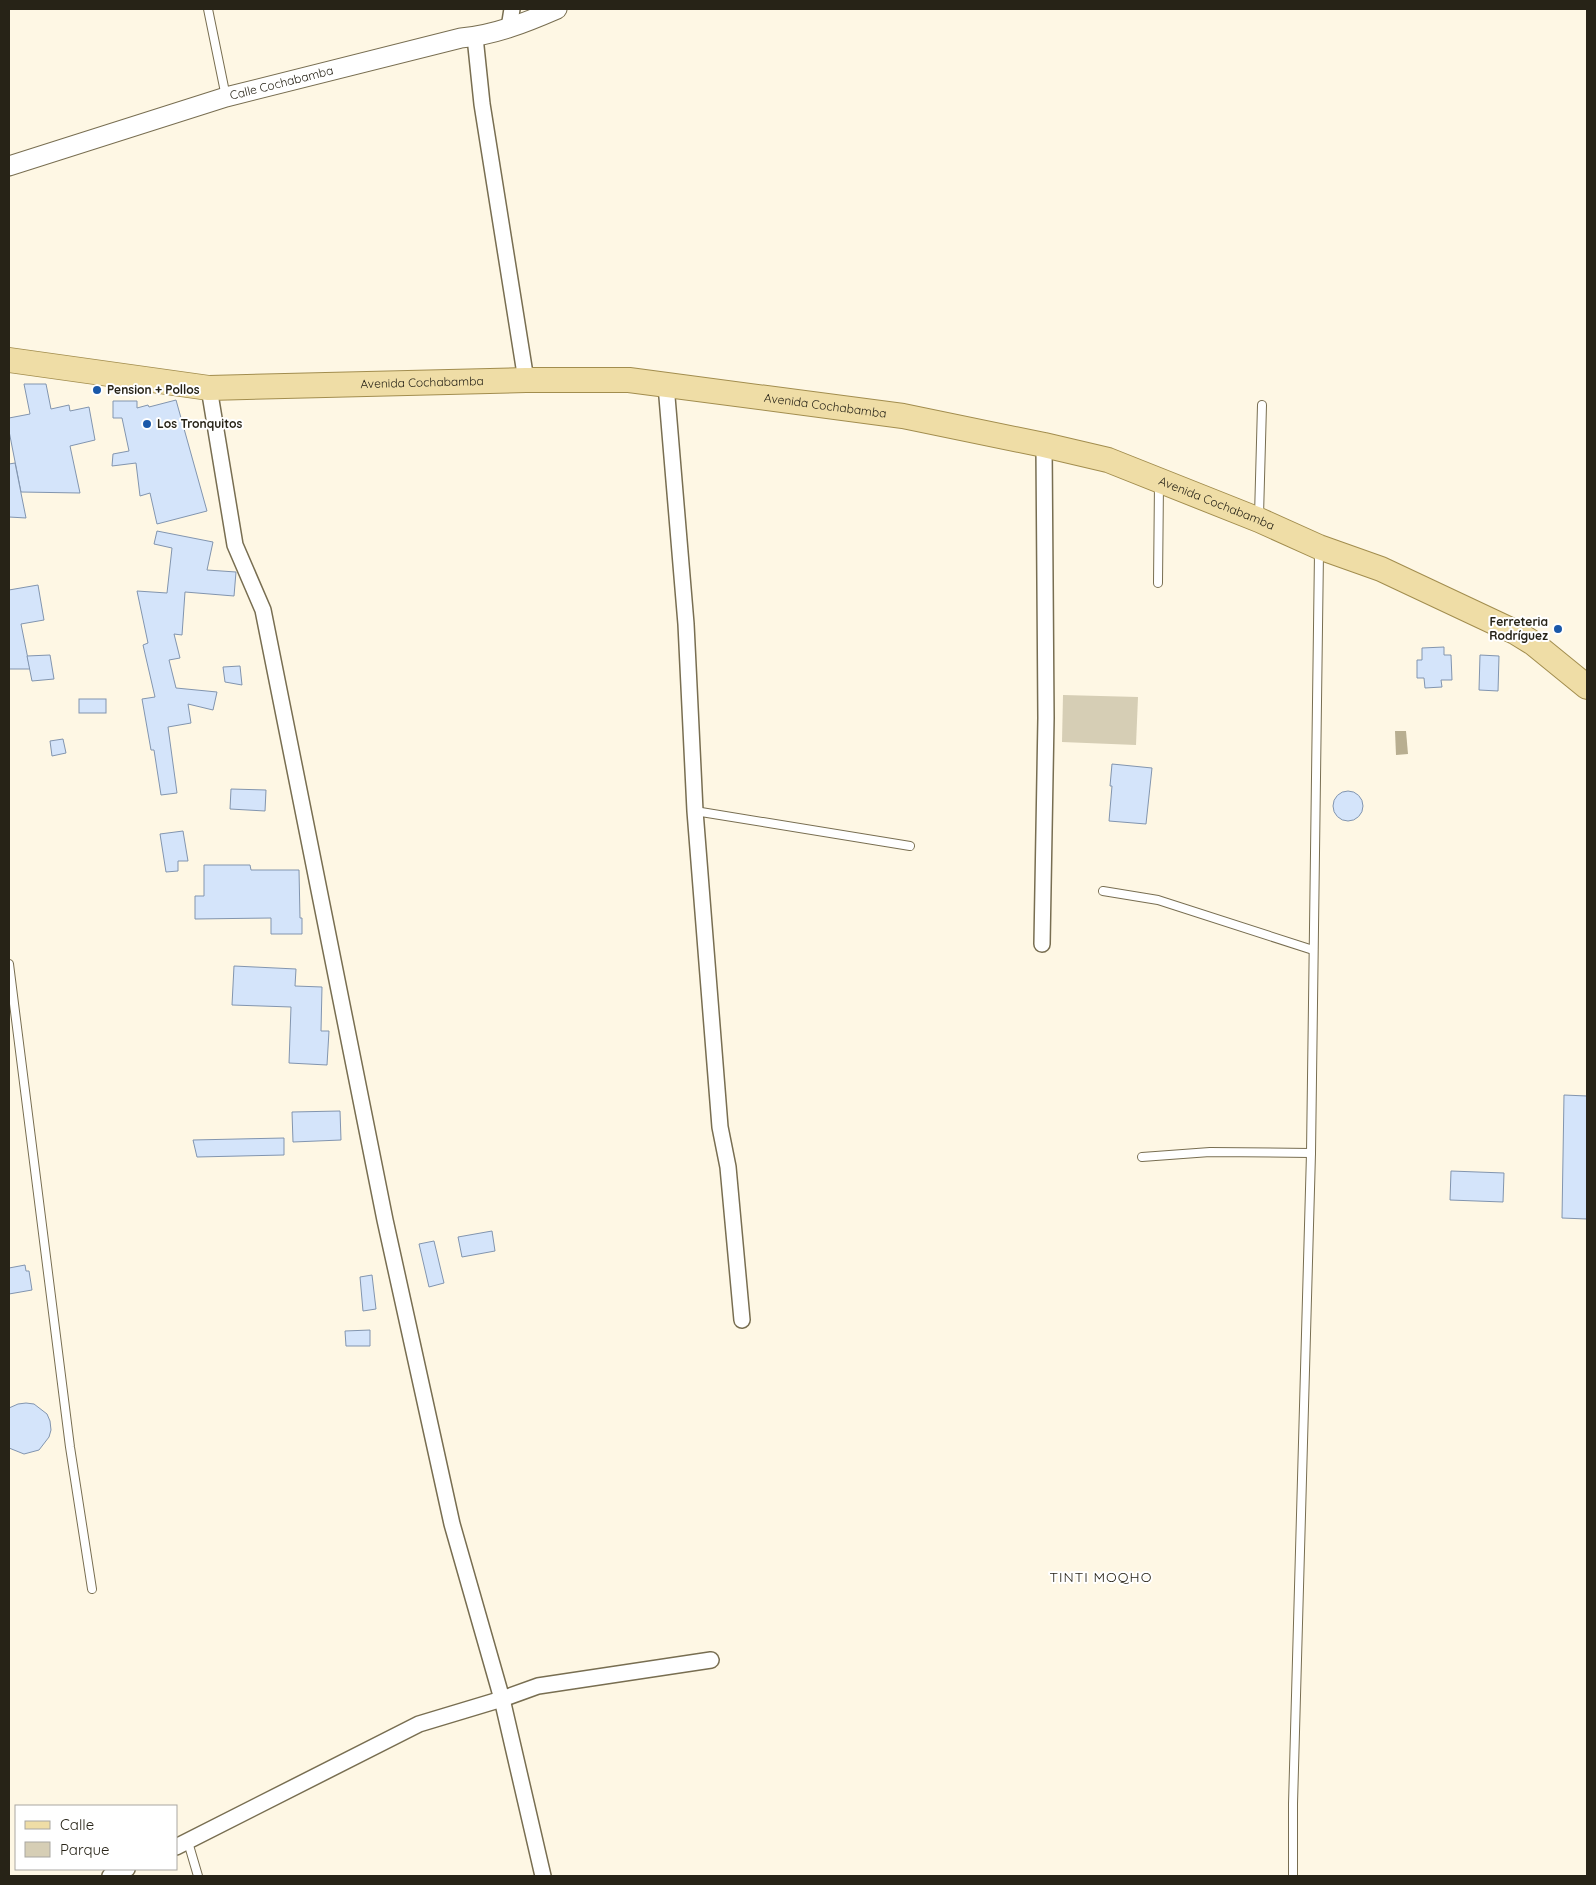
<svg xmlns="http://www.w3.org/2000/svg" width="1596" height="1885" font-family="Quicksand,sans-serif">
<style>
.green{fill:#d6ceb5}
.water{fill:#b8ae90}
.building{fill:#d4e4fa;stroke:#8295af}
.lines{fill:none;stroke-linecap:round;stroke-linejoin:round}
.service-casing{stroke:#786e51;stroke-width:10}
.minor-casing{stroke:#786e51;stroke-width:18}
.tertiary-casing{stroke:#786e51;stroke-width:21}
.primary-casing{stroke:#a28d4e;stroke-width:26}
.service{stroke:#fff;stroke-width:8}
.minor{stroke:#fff;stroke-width:15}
.tertiary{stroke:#fff;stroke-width:19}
.primary{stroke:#efdda6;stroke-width:24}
.poi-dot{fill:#1a58a9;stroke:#fff;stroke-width:2}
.labels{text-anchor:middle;stroke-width:4;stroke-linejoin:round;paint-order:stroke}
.street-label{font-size:12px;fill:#272317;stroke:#fff}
.poi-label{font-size:12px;font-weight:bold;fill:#272317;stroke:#fff;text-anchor:start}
.neighbourhood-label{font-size:14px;letter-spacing:1px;fill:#272317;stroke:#fff}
</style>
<rect width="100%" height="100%" fill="#fef7e4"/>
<path class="green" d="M1063,695L1138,697L1136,745L1062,742Z"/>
<path class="water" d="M1395,731H1406L1408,754L1396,755Z"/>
<g class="building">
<path d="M24,384H46L51,409L69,405L70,411L89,407L95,440L70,446L80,493L21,492L9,431V418L30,414Z"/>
<path d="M176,400L207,511L157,524L150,493L140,496L136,463L112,466L113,454L129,451L122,418H113V401H137V408L148,405L149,407Z"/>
<path d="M15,463L26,518L9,517V464Z"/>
<path d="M157,531L213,542L207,570L236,572L234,596L185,592L182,635L174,634L180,658L169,660L176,688L217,692L213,710L188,704L191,723L168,727L177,793L161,795L154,750H151L142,699L155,697L143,645L148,643L137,591L167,593L172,548L154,544Z"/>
<path d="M38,585L44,620L21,624L30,669H9V590Z"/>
<path d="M1444,647V655H1451L1452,680H1441L1442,687L1425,688L1424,678H1417V660H1422V648Z"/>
<path d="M50,655L54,679L32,681L27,656Z"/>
<path d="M1480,655L1499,656L1498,691L1479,690Z"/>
<path d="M240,666L242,685L225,682L223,667Z"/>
<rect x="79" y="699" width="27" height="14"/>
<path d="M63,739L66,753L52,756L50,741Z"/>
<path d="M1112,764L1152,768L1146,824L1109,821L1112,786H1110Z"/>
<path d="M231,789L266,790L265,811L230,809Z"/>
<circle cx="1348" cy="806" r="15"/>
<path d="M183,831L188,861H178V871L166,872L160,834Z"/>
<path d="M204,865H250L251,870H299L300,918H302V934H271V918L195,919V896H204Z"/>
<path d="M234,966L296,969L295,986L322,987L321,1031H329L327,1065L289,1063L291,1007L232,1005Z"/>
<path d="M1564,1095L1587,1096V1219L1562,1218Z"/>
<path d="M340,1111L341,1140L293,1142L292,1112Z"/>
<path d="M284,1138V1155L197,1157L193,1140Z"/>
<path d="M1451,1171L1504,1173L1503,1202L1450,1200Z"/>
<path d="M492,1231L495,1251L462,1257L458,1237Z"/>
<path d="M434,1241L444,1283L429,1287L419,1244Z"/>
<path d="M25,1265L26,1271H29L32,1290L9,1294V1268Z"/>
<path d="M372,1275L376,1309L363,1311L360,1277Z"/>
<path d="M370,1330V1346H346L345,1331Z"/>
<path d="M26,1403L34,1404L47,1414L50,1421L51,1430L49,1437L39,1450L24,1454L9,1448V1408L18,1404Z"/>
</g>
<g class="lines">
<g class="service-casing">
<g id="service">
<path d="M208,9L226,97"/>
<path d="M1259,516L1262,405"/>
<path d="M1158,583L1159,483"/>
<path d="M695,811L910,846"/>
<path d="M1103,891L1158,900L1313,950"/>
<path d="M9,964L70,1447L92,1589"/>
<path d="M1142,1157L1210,1152L1311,1153"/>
<path d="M188,1842L198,1876"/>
<path d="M1293,1876V1804L1311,1153L1319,552"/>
</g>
</g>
<g class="minor-casing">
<g id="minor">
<path d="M509,28L512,9"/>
<path d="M475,37L482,104L526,380"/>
<path d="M666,385L686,624L695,811L720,1127L728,1167L742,1320"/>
<path d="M209,388L235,545L263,610L385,1220L452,1524L502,1699L543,1876"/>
<path d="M1042,944L1046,718L1044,445"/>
<path d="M176,1847L419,1724L502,1699L538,1686L711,1660"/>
<path d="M110,1876L127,1869"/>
</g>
</g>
<g class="tertiary-casing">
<g id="tertiary">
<path id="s1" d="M9,166L226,97L461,38C495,35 527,22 557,9"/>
</g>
</g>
<g class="primary-casing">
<g id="primary">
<path id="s2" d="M9,360L209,388L526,380H629L903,416L1044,445L1108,460L1259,520L1319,547L1381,569L1515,632L1533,643L1587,687"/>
</g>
</g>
<use href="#service" class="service"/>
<use href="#minor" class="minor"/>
<use href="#tertiary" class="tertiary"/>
<use href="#primary" class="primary"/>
</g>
<g class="poi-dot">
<circle cx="97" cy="390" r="5"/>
<circle cx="147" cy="424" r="5"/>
<circle cx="1558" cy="629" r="5"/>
</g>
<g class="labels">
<g class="street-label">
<text dy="4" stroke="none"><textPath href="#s1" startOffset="285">Calle Cochabamba</textPath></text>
<text dy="4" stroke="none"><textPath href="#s2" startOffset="415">Avenida Cochabamba</textPath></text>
<text dy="4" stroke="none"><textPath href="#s2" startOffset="820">Avenida Cochabamba</textPath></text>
<text dy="4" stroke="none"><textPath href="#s2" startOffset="1225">Avenida Cochabamba</textPath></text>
</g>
<g class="poi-label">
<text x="107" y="394">Pension + Pollos</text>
<text x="157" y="428">Los Tronquitos</text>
<text x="1548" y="626" text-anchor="end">Ferreteria<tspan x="1548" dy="14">Rodríguez</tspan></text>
</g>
<g class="neighbourhood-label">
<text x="1101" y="1582">TINTI MOQHO</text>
</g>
</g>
<rect width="1596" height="1885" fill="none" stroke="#272317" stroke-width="20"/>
<rect x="15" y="1805" width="162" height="65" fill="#ffffff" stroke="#a9a7a2"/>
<rect x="25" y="1821" width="25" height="8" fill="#efdda6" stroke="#a9a7a2"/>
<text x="60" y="1830" font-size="15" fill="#272317">Calle</text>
<rect x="25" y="1842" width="25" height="15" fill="#d6ceb5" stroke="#a9a7a2"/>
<text x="60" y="1855" font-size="15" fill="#272317">Parque</text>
</svg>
